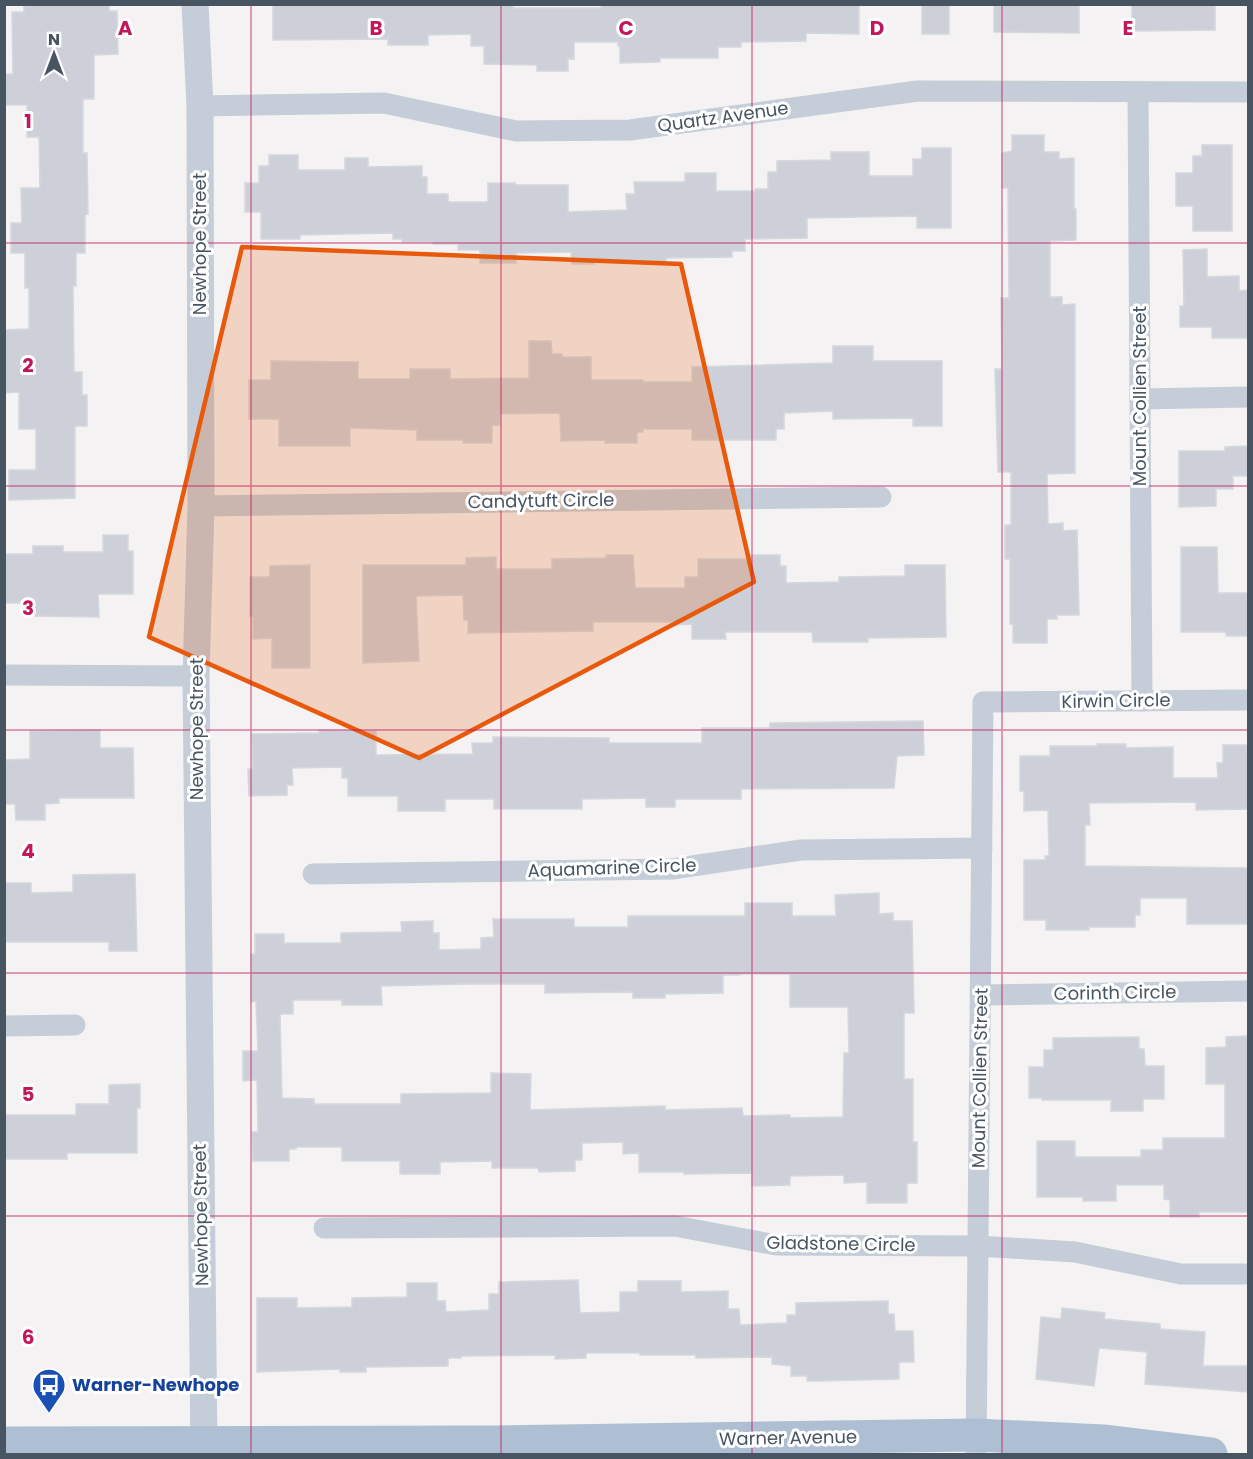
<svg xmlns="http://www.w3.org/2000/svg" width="1253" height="1459" font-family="Poppins,sans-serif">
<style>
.building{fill:#cdd0d8;stroke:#d5d7de;stroke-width:1.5;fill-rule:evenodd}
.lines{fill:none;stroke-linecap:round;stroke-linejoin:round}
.minor{stroke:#c4cdd8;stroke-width:21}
.tertiary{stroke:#c4cdd8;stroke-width:27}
.primary{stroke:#afbfd3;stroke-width:33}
.marked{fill:#e8590c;fill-opacity:0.2;stroke:#e8590c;stroke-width:4.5;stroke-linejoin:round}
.grid{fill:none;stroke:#c2185b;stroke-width:1.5;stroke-opacity:0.55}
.labels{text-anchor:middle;stroke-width:6;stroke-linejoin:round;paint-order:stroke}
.street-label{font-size:18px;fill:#475462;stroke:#fff}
.transit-label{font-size:18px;font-weight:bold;fill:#164399;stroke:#fff;text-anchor:start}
.grid-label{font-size:20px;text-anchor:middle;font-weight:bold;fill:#c2185b;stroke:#fff;stroke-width:6;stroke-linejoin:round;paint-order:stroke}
</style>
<rect width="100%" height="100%" fill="#f4f2f2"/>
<g class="building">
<path d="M24,4H109V11H117L118,54L94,55V99H83V153H87L88,214L85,215V253H76V286H73L74,372H82V395H87V426H75V498L9,500V470H36V429H19V392L4,393V330L29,329V288H25V253H11V223H22L21,188H40L39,137H27V105H4V74H13L12,12H24Z"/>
<path d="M273,4H513V8H601V4H859V34L806,33V41L741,42V47H718V58H660V62L620,63V46H618V42H574V59H568V71H537V65L484,64V46H471V34L428,35V45H388V39L273,40Z"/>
<rect x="922" y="4" width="27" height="30"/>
<path d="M994,4H1079V33L994,32Z"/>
<path d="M1132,4H1215V30L1132,31Z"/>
<path d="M1012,135H1044V152H1059V159L1074,158V209H1076V240L1050,241V297H1062V305L1075,304V473L1047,474L1048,524L1063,523V531L1077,530L1079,615H1057V619H1047V643H1013V624H1010V559H1005V525H1011V472H998L995,369H1002L1001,298H1009L1008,188H1002V153L1012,151Z"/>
<path d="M1202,145H1232V231H1193V206H1176V173H1193V156H1202Z"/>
<path d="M922,148H951V228H917V216L807,218V238L745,239V251H732V257L666,258V262H594V264H572L571,252L516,253V263H480V250H458V244H433V242H402V239H393V233L300,235V239H261V212H245V183H259V166H269V155H298V170H345V158H368V167L422,166V177H427V194H448V202H488V183H515V185H568V212L627,210L626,194H635L634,182H685V173H716V191H755V189H768V172H777V161L831,160V152H869V176H913V159H922Z"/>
<path d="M1207,249V277L1239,276V291L1248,290V338H1212V327H1180V306H1184L1183,250Z"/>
<path d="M529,341H551L552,354H562V357H591V380H643V382H692V367L833,363V346H873V361H942V426H913V418L833,419V411L784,413V429H776V440H692V429H643V432H637V443H605V440L561,441L560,413L500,414V425H492V443H463V440H417V430L350,428V446H279V419H249V380H271V361L358,362V379H410V369H450V379L529,378Z"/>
<path d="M1248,446V476H1233V489H1216V506L1179,507V451H1225V447Z"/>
<path d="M103,535H128V551H133V594H98L99,617L34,616V603H4V554H33V546H63V552H103Z"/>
<path d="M1181,547H1217L1218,593H1248V636H1226V632H1181Z"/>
<path d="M606,555H633L635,588H685V577H698V559H749V555H780V566H786V583L839,582V577L905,576V565H945L946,637L868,638V642H813L812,632H725L726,639H692V624L672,625V622H593V631L468,633V620H464L463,595L416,596L419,661L363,663V565H466V558L496,557V569H552V559L606,558Z"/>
<path d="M310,565V668H272V638L253,639V616H250V577H270V566Z"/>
<path d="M923,721L924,755L897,756L894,788L741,789V799H675V807H646V798L582,799V809H494V799H445V811H398V796H348V778H342V767L292,768L293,785H287V795L249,796L248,769H253L252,734L319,733V730L376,731V755L473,754L472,743H493V737L609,738V743H702V728H770V723Z"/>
<path d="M100,730V748H133L134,798H59V803L45,804V820H16L15,804H4V760L30,759V731Z"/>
<path d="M1097,744H1126V748L1173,747V778H1218L1217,763H1223V745H1248V809L1196,810V802L1089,803L1090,825H1085V866L1248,868V924H1187V898H1140V915H1135V927H1089V930H1046V920H1024V860H1046L1045,856H1049L1048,810L1024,811V791H1020V756H1050V746H1097Z"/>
<path d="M135,874L137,951H109V942H4V883H31V893L73,892V875Z"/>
<path d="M879,893V914L893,913V921H912L914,1013H904V1079H913V1142H917V1183H907V1203H867V1182L844,1183V1175L790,1176V1185L752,1186V1173L684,1174V1172H639V1153L623,1154V1142L582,1143V1160H575V1171L539,1172L538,1168H492V1161L440,1162V1174H400V1161H342V1147H296V1149H289V1161H253L252,1132H258L257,1080L243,1081V1051H258L256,1001L251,1002V954H255V934H284V943H341V933L402,932L401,922L433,921V933H439V950L481,949V938L494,937L493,919H574V927H628V916H745V903H792V916H836L835,895ZM740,974H790V1007H848L849,1053H844L843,1117L790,1118V1115L743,1116L742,1108L665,1110V1106L530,1110L531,1074L491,1073V1093L401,1094V1104H314V1099L282,1098L280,1014H293V1000H342V1005H382L381,986L467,984H545V993L633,992V998H665V994L723,993V975H740Z"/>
<path d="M1248,1036V1212H1199V1217H1170V1200L1164,1199V1185H1116V1201H1083V1197H1037V1141H1075V1157H1141V1150H1163V1138H1225V1084H1206V1048L1226,1047V1037Z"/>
<path d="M1139,1037V1049H1144L1145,1066H1164V1099H1143V1111H1111V1100H1042V1098H1029V1067H1044V1050H1053V1038Z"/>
<path d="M140,1084V1108H137V1153H67V1159H4V1115H76V1104H109V1085Z"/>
<path d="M578,1280L580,1313L620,1312V1292H638V1281H681V1292L728,1291V1309H739L740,1325L787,1323V1315H796V1303L888,1301V1314H894L895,1331H913L914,1362H899V1379L818,1381H807V1376H791V1366L772,1364V1357L696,1358V1355H640V1353H586V1358L555,1359V1355L461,1356V1358H448V1366L366,1367V1372H340V1369L257,1372V1298H297V1308L352,1307V1298L407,1297V1283H437V1301H445L446,1312L489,1310V1294H499V1282Z"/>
<path d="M1062,1308L1105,1313L1104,1319L1160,1324V1329L1205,1332L1203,1366H1248V1392L1145,1384L1147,1352L1099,1348L1094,1386L1036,1379L1041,1317L1061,1319Z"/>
</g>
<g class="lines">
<g class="minor">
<path d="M1138,92L1142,701"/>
<path d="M200,106L384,103L516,131L630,130L918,91L1248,92"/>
<path d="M1140,399L1248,397"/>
<path d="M201,506L881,497"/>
<path d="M4,675L196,676"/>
<path d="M313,874L672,869L801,850L982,848"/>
<path d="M981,995L1248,991"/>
<path d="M4,1026L75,1025"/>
<path d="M324,1228L675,1226L776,1245L978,1246L1075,1252L1181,1274H1248"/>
<path d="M976,1454L983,702L1248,700"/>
</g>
<path class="tertiary" d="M195,4L200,106L201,506L196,676L204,1454"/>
<path class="primary" d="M4,1443L494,1442L976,1435L1103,1441L1211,1454"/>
</g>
<path class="marked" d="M242,247L681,264L754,582L419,758L149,637Z"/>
<path class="grid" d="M251,4V1454M501,4V1454M752,4V1454M1002,4V1454M4,243H1248M4,486H1248M4,730H1248M4,973H1248M4,1216H1248"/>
<defs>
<g id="bus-pin" transform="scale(1.725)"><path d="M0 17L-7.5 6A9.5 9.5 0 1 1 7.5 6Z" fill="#1a4fb4" stroke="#fff"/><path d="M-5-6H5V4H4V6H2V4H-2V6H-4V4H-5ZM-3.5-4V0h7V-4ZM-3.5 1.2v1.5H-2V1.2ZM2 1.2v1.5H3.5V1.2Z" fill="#fff"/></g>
</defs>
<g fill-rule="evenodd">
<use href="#bus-pin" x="49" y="1385"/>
</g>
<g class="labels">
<g class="street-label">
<text transform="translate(723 117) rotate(-8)" y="6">Quartz Avenue</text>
<text transform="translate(200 244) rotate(-90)" y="6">Newhope Street</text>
<text transform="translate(1140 396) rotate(-90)" y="6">Mount Collien Street</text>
<text transform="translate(541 501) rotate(-1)" y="6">Candytuft Circle</text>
<text transform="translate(1116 701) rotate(-1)" y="6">Kirwin Circle</text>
<text transform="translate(197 729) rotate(-90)" y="6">Newhope Street</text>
<text transform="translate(612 868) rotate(-2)" y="6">Aquamarine Circle</text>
<text transform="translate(1115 993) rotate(-1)" y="6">Corinth Circle</text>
<text transform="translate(980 1078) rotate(-89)" y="6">Mount Collien Street</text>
<text transform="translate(201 1215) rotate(-91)" y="6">Newhope Street</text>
<text transform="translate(841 1244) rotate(1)" y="6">Gladstone Circle</text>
<text transform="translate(788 1438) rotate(-1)" y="6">Warner Avenue</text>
</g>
<g class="transit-label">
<text x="72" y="1391">Warner-Newhope</text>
</g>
</g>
<g class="grid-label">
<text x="125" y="35">A</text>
<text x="376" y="35">B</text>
<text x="626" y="35">C</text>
<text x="877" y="35">D</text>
<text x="1128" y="35">E</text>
<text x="28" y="128">1</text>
<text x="28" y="372">2</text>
<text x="28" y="615">3</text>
<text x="28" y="858">4</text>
<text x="28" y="1101">5</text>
<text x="28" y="1344">6</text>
</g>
<rect width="1253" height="1459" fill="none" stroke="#475462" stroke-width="12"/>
<g transform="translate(54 54)" stroke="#ffffff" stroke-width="4.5" paint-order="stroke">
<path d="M0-4.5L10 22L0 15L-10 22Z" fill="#475462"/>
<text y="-9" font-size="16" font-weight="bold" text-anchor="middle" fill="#475462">N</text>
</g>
</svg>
